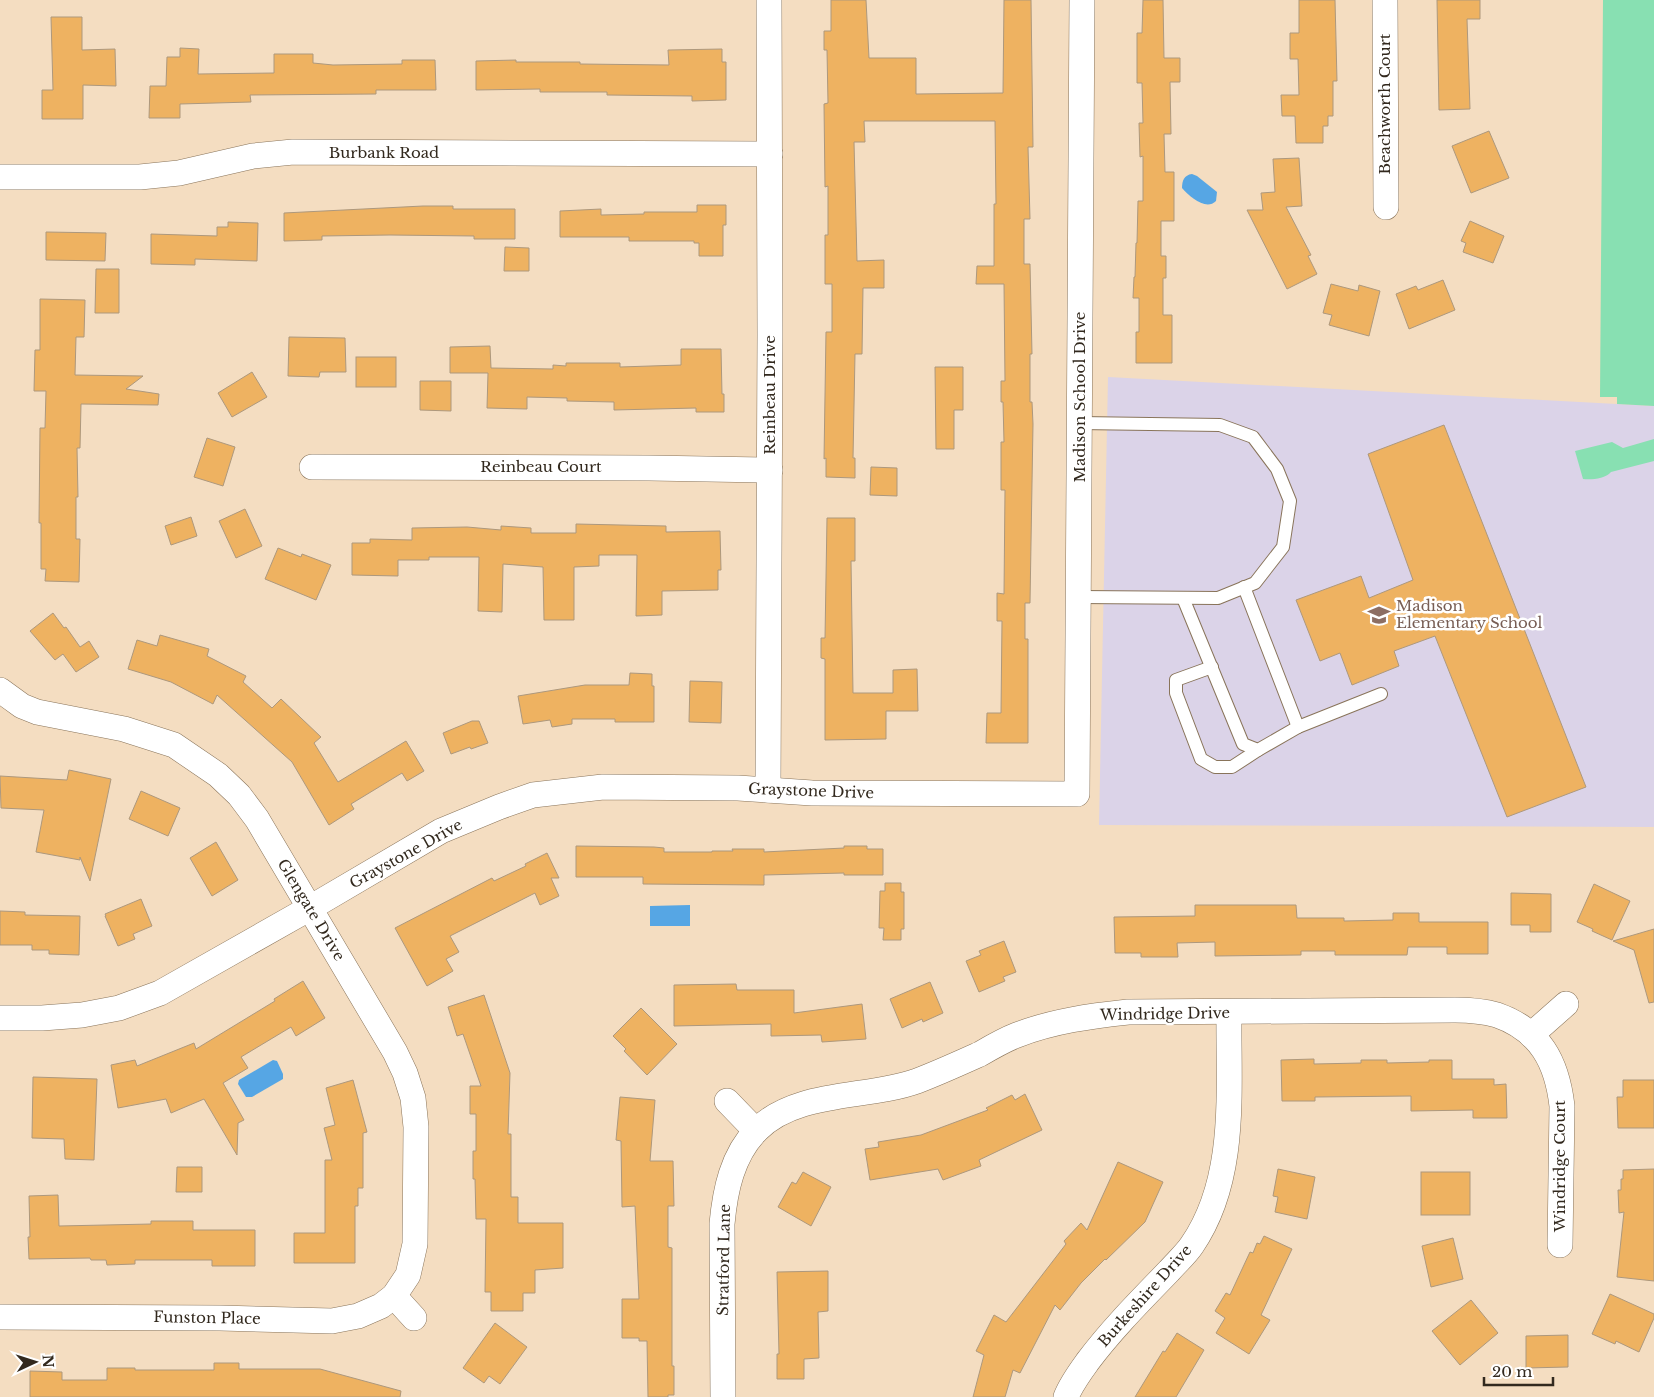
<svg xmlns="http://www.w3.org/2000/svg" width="1654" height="1397" font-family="'Libre Baskerville',serif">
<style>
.education{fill:#dbd3e8}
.green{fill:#88e0b2}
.water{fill:#56a6e4}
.building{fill:#eeb261;stroke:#ad987d}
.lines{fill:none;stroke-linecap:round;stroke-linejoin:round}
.service-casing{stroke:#89745a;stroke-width:14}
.minor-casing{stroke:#89745a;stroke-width:26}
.service{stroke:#fff;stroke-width:12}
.minor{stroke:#fff;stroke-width:25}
.labels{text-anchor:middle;stroke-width:5;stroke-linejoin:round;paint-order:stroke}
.street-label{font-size:15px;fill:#32291e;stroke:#fff}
.education-label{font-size:15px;fill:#785e54;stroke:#fff;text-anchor:start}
</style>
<rect width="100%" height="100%" fill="#f4ddc1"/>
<path class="education" d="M1108,377L1654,406V827L1099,825Z"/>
<g class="green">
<path d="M1603,0H1654V406L1617,404V397H1600Z"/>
<path d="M1654,439V461L1611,472C1605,479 1591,480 1583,479L1575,451L1612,442L1623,448Z"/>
</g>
<g class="water">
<path d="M1192,174L1197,176L1217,192L1216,201C1206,211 1190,197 1182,188C1182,181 1184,175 1192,174Z"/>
<path d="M690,905V926H650V906Z"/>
<path d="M273,1060L277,1061L283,1074V1079L252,1097H246L238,1084L239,1080Z"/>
</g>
<g class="building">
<path d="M831,0H866L869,58H916V94L1003,93L1004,0H1031L1033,147H1028L1030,219H1024V264H1030L1032,354H1030V402H1032L1033,424L1030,603H1025V639H1028V743H986L987,713H1001L1002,621H997V593L1004,594L1005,490H1001V442H1004L1003,402H1001V381H1005L1004,284H976L977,266H994V204H996L995,121H864L865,142H854L857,261L884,260V288H863L862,354H855L853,458H855V478L826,477V458L824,459L826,332H832V284H825V235H828V186L825,187L824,104L828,103L827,50H824V31H831Z"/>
<path d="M1143,0H1163L1164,58H1180V82H1170L1171,134H1164L1165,172H1174V221H1161V256H1166V278H1163V315H1172V363H1136V332H1139V298H1133L1134,277H1135L1136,243H1137L1138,201H1143V156L1140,157L1139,123H1143L1142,83H1137V33H1142Z"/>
<path d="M1299,0H1335L1337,81H1333V116H1328V126H1323V143H1296L1295,116H1282L1281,95H1299L1298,59H1290V33H1299Z"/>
<path d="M1437,0H1480V19H1467L1470,109L1439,110Z"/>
<path d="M51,17H82V50L115,49L116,86L83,85V119H42V90H53Z"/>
<path d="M180,48L199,49L198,74L274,73V54H313V63L333,65L402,64V60H435L436,90H376V94L250,95L251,102L180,104V118H149L150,86H166L167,57H180Z"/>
<path d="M722,49V62H726V100L692,101V96L607,95V92H540V89L476,90V61L516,60V62H580V64L669,65L668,50Z"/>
<path d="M1489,131L1509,178L1471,193L1452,146Z"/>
<path d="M1299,158L1302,206L1286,207L1311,255L1308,256L1317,274L1287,289L1247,210H1263L1261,193L1275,192L1273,159Z"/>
<path d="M697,205H726V225H723V256H699V243H694V241H629V237H560V211L601,209V215L644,214V212H697Z"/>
<path d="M423,206H453V209H515V239H474V236L390,235L322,236V240L284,241V213Z"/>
<path d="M1470,221L1504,236L1493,263L1463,252L1466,243L1461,241Z"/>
<path d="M228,222L258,223L257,261L195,259V265L151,264V234L217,236V227H228Z"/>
<path d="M46,232L106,233L105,261L46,260Z"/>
<path d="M505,247L529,248V271H504Z"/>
<path d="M96,269H119V313H95Z"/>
<path d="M1443,280L1455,310L1409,329L1396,294L1416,286L1418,290Z"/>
<path d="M1331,284L1358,291L1359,285L1380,291L1369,336L1329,325L1332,315L1323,313Z"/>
<path d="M40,299L85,300L84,337H76L75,375L143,376L126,389L159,394L158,405L81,404L80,448H77L78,497H76V539H80L79,582L45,581L46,569H41V523H39L40,428H45L46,391H34L35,350H40Z"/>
<path d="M289,337L345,338L346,372H320L319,377L288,376Z"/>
<path d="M490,346L491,368L553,369V365L566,366V363H620V367L681,365V349H721L722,394H724V412H696V408L614,410V402L567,401V398L527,397V409L487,408L488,373H450V347Z"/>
<rect x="356" y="357" width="40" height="30"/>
<path d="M935,367H963V410H954V449H936Z"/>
<path d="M252,372L267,397L232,417L218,393Z"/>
<path d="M420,381H451V411L420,410Z"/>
<path d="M1444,425L1586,787L1507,817L1435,636L1394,651L1399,666L1352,685L1340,653L1320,661L1296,600L1361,576L1369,598L1413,580L1368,454Z"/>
<path d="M207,438L235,447L223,486L194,477Z"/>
<path d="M871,467L897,468V496L870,495Z"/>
<path d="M245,509L262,546L236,558L219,521Z"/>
<path d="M191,517L197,536L171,545L165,526Z"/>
<path d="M827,518H855V561H851L853,693H893V670L917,669L918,711H886V739L825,740V659L821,658V638H825Z"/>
<path d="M576,524L666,526V532L720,531L721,570H718V590L662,591V615L636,616L637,555H599V566L574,567V620H544L543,567L503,564L502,612L478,611L479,557H429V560H398V576L352,575V543H370V539L412,540V528L467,527L501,530V526L531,528V533H576Z"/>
<path d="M278,548L301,557L302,554L331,565L316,600L265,579Z"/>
<path d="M53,613L64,628L66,627L80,647L89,641L99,657L76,672L63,654L55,660L30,631Z"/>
<path d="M160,635L209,649L207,656L246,676L243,682L272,708L281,699L321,737L314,743L338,782L406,741L424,771L407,781L402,773L351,804L354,809L329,825L292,762L217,695L213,704L171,682L128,669L137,640L157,646Z"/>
<path d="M630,673L652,674V686H654V722H615V719H572V724L552,727L550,720L523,724L518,696L585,685H629Z"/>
<path d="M690,681L722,682L721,723L689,722Z"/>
<path d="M472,721H479L488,743L471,749L470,747L451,754L443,733Z"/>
<path d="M69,770L111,779L90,881L80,857V860L36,852L44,810L1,808L0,776L67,780Z"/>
<path d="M141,791L180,808L168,836L129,819Z"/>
<path d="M216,842L238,880L212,896L190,858Z"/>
<path d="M576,846L654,847L664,848V852H712V851H733L732,849H764V852L844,848V846H867V849H883V875H844V873L764,875V885L643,884V877H576Z"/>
<path d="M547,853L559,878H551L559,896L540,905L535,893L450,936L459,952L446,959L453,971L427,986L395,928L492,878L494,881L526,866L525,864Z"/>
<path d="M885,883H901V892H904V929H901V940H883L884,928H879L880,891H885Z"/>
<path d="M1594,884L1630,901L1612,940L1592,931L1593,929L1577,922Z"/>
<path d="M1511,893L1551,894V932H1530V925H1511Z"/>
<path d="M141,899L152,926L133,934L135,939L118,946L105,916H106L105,914Z"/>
<path d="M1195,905H1296L1297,918H1344V921L1393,920V913H1419V922H1488V954H1447V947H1408L1407,955H1335V951H1301V955L1215,956V942L1177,943L1178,957H1141V953H1115L1114,917L1195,916Z"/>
<path d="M0,911L25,912V915L80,916L79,955L49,954V950H32V945H0Z"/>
<path d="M1654,929V1002L1649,1003L1634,950L1613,941Z"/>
<path d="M1004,941L1016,972L1003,977L1005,981L979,992L966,961L981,955L979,951Z"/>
<path d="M303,981L325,1018L296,1036L291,1027L241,1057L248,1068L223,1083L244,1120L238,1123L237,1155L204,1099L171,1113L166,1099L118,1108L111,1065L135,1060L137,1066L194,1043L196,1049L275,1001L274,999Z"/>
<path d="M930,982L943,1013L923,1022L922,1019L902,1028L890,999Z"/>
<path d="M736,984L737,990H794V1013L862,1004L866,1039L822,1042L821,1035L771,1036V1024L674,1026V985Z"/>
<path d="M484,995L510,1073L508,1134H511V1197H518V1223H563V1268L535,1270V1293H523V1311H491V1292H485L486,1219H476L475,1179H473V1151H476V1114H470V1086H481L463,1034L457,1036L448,1007Z"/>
<path d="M641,1008L677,1044L647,1075L624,1051L626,1049L613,1036Z"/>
<path d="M1314,1059V1064L1361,1063V1060H1387V1063L1429,1062V1060H1452V1079H1494V1085L1506,1084L1507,1118H1473V1110L1411,1111V1096L1315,1097V1101H1282L1281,1060Z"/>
<path d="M33,1077L97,1079L94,1160L65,1159L64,1139L32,1138Z"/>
<path d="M353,1080L367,1132L363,1133V1188H358V1206H355V1263H294V1233H325V1160H332L324,1128L335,1125L326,1088Z"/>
<path d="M1623,1080H1654V1128H1618L1617,1097H1623Z"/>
<path d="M1025,1094L1042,1130L979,1160L981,1166L943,1180L938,1169L870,1180L865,1149L879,1147L878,1142L921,1135L988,1110L986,1108L1012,1095L1015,1100Z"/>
<path d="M620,1097L655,1100L650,1161H673L674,1206H668V1247L672,1248V1366H674V1395H668V1397H648L647,1341H639V1338H622V1299H639L635,1206L622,1207L621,1141L616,1140Z"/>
<path d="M1118,1162L1163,1182L1145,1222L1106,1260L1105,1259L1081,1283L1060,1310L1055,1305L1020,1373L1013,1370L1005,1397H973L984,1355L976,1351L994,1315L1006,1322L1066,1244L1064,1241L1081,1223L1087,1230Z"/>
<path d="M177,1167H202V1192H176Z"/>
<path d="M1278,1169L1315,1177L1307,1219L1275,1212L1278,1197L1273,1196Z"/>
<path d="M1654,1169V1281L1617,1277L1624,1212L1619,1213L1618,1190H1621V1179H1623V1170Z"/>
<path d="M803,1172L831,1187L811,1226L778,1207L792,1182L796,1184Z"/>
<rect x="1421" y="1172" width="49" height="43"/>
<path d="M58,1195L59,1226L151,1224V1221H193V1230H255V1266H212V1260H135V1264L107,1265L106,1260H91L90,1258L29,1259L28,1237H30L29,1196Z"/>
<path d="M1264,1236L1292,1249L1261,1315L1270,1320L1249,1354L1216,1333L1225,1318L1215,1311L1226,1293L1230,1295L1250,1252L1253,1253L1257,1243L1260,1244Z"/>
<path d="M1453,1238L1463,1279L1431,1287L1422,1246Z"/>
<path d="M828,1271V1311L818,1312L819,1358L804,1359V1379H777V1354H779L777,1272Z"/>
<path d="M1610,1294L1654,1314V1318L1639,1352L1616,1341L1615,1344L1592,1334Z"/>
<path d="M1471,1300L1498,1333L1460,1365L1432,1331Z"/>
<path d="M495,1323L527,1347L500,1384L489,1376L484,1383L463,1368Z"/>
<path d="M1177,1333L1204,1350L1176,1397H1135L1163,1351L1165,1352Z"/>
<path d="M1568,1335V1367L1526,1368V1336Z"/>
<path d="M214,1363H239V1369H320L401,1391L400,1397H30V1371L62,1372V1380H107V1368H135V1370H214Z"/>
</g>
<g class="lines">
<g class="service-casing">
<g id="service">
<path d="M1244,587L1298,727L1381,694"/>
<path d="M1079,597L1218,598L1255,583L1283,547L1290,501L1277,469L1253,437L1220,425L1080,423"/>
<path d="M1183,598L1243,744L1258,750L1298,727"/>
<path d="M1212,667L1176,680V693L1201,759L1215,767H1232L1258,750"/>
</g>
</g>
<g class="minor-casing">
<g id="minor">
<path d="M1385,0L1386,207"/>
<path d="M0,177H140L179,173L253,156L293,152L770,154"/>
<path d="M312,467L649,468L770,470"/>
<path d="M0,690L22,706L37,712L124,729L174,745L218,775L239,795L257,819L395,1052L405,1073L413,1098L416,1127L415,1244L408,1275L394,1296L381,1306L358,1316L332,1321L220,1318L0,1317"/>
<path d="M768,790L770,334L769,0"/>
<path d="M0,1018H42L82,1015L119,1008L160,993L310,908L441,831L499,807L533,795L603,787L738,788L812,793L1077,794L1082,0"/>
<path d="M1531,1035L1566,1004"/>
<path d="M727,1101L756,1131"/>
<path d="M394,1296L414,1318"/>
<path d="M723,1397L722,1224C725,1191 732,1155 757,1130C797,1090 867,1099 917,1081C938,1073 960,1063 980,1054C992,1047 1004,1040 1017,1035C1053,1021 1091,1016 1128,1012L1455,1010C1468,1010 1483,1011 1497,1015C1540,1030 1557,1062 1562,1106L1560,1245"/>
<path d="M1066,1397C1071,1384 1080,1372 1088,1361C1112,1329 1141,1300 1169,1271C1177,1262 1186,1254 1192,1245C1238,1178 1228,1090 1229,1012"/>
</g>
</g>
<use href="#service" class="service"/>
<use href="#minor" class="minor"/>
</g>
<defs>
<g id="school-bare" transform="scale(1.725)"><path d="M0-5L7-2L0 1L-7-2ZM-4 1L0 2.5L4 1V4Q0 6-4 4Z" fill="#8d6e63" stroke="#fff" stroke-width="2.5" paint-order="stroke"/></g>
</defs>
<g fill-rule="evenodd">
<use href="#school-bare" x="1379" y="615"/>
</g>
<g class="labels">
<g class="street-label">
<text transform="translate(1385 104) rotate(-90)" y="5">Beachworth Court</text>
<text x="384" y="158">Burbank Road</text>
<text transform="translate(770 395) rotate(-90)" y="5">Reinbeau Drive</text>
<text transform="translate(1080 397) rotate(-90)" y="5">Madison School Drive</text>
<text x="541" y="472">Reinbeau Court</text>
<text transform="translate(811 791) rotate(2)" y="5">Graystone Drive</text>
<text transform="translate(406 854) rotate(-29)" y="5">Graystone Drive</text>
<text transform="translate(311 910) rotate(59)" y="5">Glengate Drive</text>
<text transform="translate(1165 1014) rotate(-1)" y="5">Windridge Drive</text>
<text transform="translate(1560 1166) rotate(-90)" y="5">Windridge Court</text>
<text transform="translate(724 1260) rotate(-89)" y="5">Stratford Lane</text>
<text transform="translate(1145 1296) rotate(-48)" y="5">Burkeshire Drive</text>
<text transform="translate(207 1318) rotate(1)" y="5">Funston Place</text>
</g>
<g class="education-label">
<text x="1396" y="611">Madison<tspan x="1396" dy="17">Elementary School</tspan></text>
</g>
</g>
<g transform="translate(35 1362) rotate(86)" stroke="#ffffff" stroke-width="4" paint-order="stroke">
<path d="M0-4L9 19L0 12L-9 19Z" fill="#32291e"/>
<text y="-8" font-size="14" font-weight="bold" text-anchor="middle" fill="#32291e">N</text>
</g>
<path d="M1484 1377v8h69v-8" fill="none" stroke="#32291e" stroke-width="2.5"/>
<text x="1492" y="1377" font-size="15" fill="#32291e" stroke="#ffffff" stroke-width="4" paint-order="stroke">20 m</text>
</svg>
